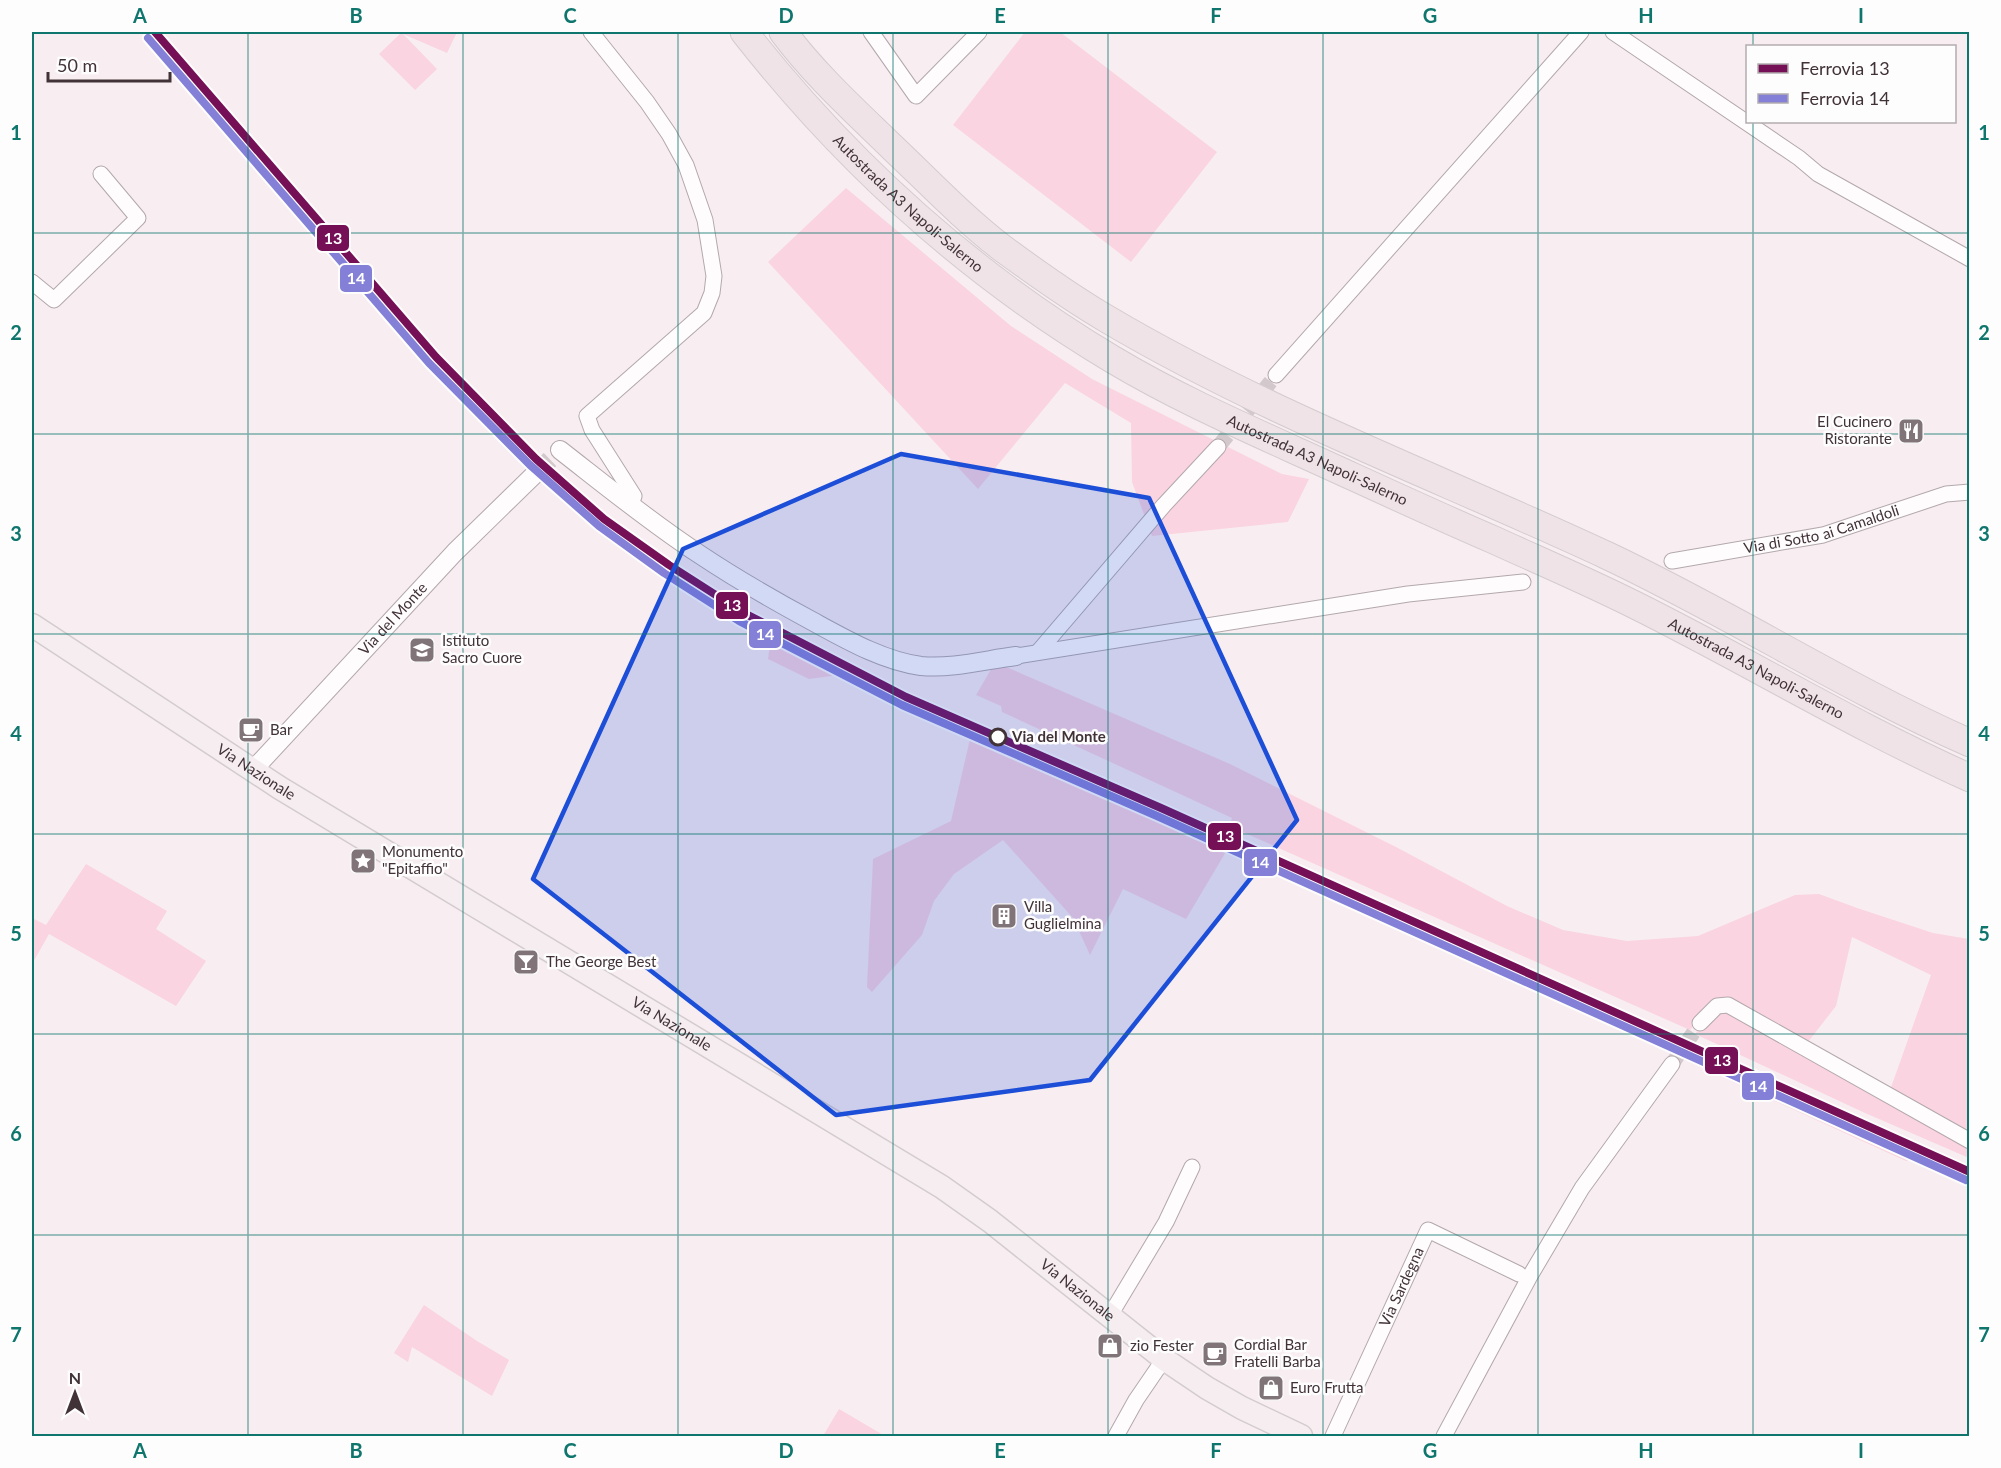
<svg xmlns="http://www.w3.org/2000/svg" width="2001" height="1468" font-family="Lato,sans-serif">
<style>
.green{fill:#fad4e0}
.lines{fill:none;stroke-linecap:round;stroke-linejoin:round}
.minor-tunnel{stroke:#d3c8cc;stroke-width:15;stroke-dasharray:15 8;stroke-linecap:butt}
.tertiary-tunnel{stroke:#d3c8cc;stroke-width:18;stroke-dasharray:18 9;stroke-linecap:butt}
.minor-casing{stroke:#b3a8ac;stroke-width:17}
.tertiary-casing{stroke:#b3a8ac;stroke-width:20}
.primary-casing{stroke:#d3ccce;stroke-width:25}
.motorway-casing{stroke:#d3ccce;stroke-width:29}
.minor{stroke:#fefcfd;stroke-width:15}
.tertiary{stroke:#fefcfd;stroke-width:18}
.primary{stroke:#f5edf0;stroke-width:22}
.motorway{stroke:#f0e3e8;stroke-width:27}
.rail-1-casing{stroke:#fdfdfd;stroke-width:12}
.rail-2-casing{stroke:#fdfdfd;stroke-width:12}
.rail-1{stroke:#751056;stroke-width:8}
.rail-2{stroke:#8480d7;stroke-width:8}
.marked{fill:#1d4ed8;fill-opacity:0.2;stroke:#1d4ed8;stroke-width:4.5;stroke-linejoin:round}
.grid{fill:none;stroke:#0f766e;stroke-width:1.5;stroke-opacity:0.55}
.stop-dot{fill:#fdfdfd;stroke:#413237;stroke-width:3}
.labels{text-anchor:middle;stroke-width:5;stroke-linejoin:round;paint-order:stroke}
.street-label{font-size:15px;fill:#413237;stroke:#fdfdfd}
.poi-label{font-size:15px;fill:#413237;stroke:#fdfdfd;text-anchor:start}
.stop-label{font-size:15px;font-weight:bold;fill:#413237;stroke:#fdfdfd;text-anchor:start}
.line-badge{stroke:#fdfdfd;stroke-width:2}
.badge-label{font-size:16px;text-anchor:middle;font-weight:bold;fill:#fff}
.neatline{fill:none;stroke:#0f766e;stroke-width:2}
.grid-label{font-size:20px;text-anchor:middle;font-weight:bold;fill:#0f766e}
</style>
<rect width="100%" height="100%" fill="#f8eef1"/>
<g class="green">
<path d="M402,32H457L447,53L403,34L437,69L415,90L379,54Z"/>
<path d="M1025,32H1060L1217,152L1131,262L953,125Z"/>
<path d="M846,188L1011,326L1092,379L1282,474L1309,479L1288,522L1152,536L1132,482L1131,423L1065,383L978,489L768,262Z"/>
<path d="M771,638L846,674L809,679L768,659Z"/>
<path d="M993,666H1004L1230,764L1396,847L1507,906L1563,930L1627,941L1698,936L1795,895L1819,894L1857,908L1933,933L1969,939V1131L1967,1135L1889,1093L1931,975L1852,937L1836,1006L1808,1042L1710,1006L1690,1030L1229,826L1232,818L1002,712L1001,706L976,695Z"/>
<path d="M970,739L1188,836L1192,828L1230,845L1186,919L1123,889L1090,955L1073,918L1003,840L954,874L934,901L922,935L872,992L867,987L873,859L951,821Z"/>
<path d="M86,864L167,911L156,929L206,961L176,1006L49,934L32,964V918L46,925Z"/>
<path d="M1728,1009L1969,1146V1158L1865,1113L1695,1034L1715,1010Z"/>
<path d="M1678,1045L1924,1156L1906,1161L1672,1054Z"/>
<path d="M424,1305L477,1341L509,1360L492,1396L412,1347L408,1362L394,1353Z"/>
<path d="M839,1409L885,1436H823Z"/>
</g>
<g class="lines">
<g class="minor-tunnel">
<path d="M1218,447L1276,375"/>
<path d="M1672,1064L1700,1023"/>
</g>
<path class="tertiary-tunnel" d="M537,472L560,450"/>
<g class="minor-casing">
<g id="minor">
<path d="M591,32L647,102L669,134L686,165L705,220L714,276L712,293L704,313L587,416L592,430L634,496L631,505"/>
<path d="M871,32L916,96L979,32"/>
<path d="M1613,32L1799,158L1818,174L1970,259"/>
<path d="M32,282L54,300L138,218L101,174"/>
<path d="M1276,375L1581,32"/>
<path id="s1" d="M1672,561L1823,535L1946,494L1970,492"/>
<path d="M1038,652L1164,505L1218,447"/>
<path d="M1016,656L1408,594L1523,582"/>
<path d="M1700,1023L1717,1006L1728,1005L1970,1141"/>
<path d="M1109,1317L1166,1222L1192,1167"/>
<path d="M1116,1436L1136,1400L1164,1359"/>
<path id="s2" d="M1333,1436L1428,1230L1519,1274"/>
<path d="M1444,1436L1530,1276L1582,1188L1672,1064"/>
</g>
</g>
<g class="tertiary-casing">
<g id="tertiary">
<path d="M560,450C605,485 650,522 699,554C735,578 773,600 812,621C845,639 883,661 921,666C952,669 985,660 1016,656"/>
<path id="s3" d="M253,770L455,552L537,472"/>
</g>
</g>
<g class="primary-casing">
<g id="primary">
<path id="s4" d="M32,625L280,788L942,1187L990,1221L1164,1359L1207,1388L1242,1408L1301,1436"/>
</g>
</g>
<g class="motorway-casing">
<g id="motorway">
<path id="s5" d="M744,32C846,162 970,274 1112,359C1172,395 1237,424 1301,453C1365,482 1429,512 1494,540C1540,561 1587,581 1633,604C1746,660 1854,726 1970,778"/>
<path d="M783,32C815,75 855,111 894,149C930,183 963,218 1002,248C1036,273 1071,298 1107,319C1266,413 1441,478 1608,556C1731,614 1845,688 1970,743"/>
</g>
</g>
<use href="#minor" class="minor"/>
<use href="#tertiary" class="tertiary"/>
<use href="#primary" class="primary"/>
<use href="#motorway" class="motorway"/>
<g class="rail-1-casing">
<path id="rail-1" d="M155,32L436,357L536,459L604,519L669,565L744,613L906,697L1161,808L1970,1172"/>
</g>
<g class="rail-2-casing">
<path id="rail-2" d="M148,38L429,363L530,465L599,526L664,573L739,621L902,705L1157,816L1966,1180"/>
</g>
<use href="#rail-1" class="rail-1"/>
<use href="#rail-2" class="rail-2"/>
</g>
<path class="marked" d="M901,454L1149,498L1297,820L1090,1080L836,1115L533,879L683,549Z"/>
<path class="grid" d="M248,32V1436M463,32V1436M678,32V1436M893,32V1436M1108,32V1436M1323,32V1436M1538,32V1436M1753,32V46M1753,122V1436M32,233H1970M32,434H1970M32,634H1970M32,834H1970M32,1034H1970M32,1235H1970"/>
<defs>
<g id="restaurant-square" transform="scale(1.35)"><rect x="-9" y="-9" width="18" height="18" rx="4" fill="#817478" stroke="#fdfdfd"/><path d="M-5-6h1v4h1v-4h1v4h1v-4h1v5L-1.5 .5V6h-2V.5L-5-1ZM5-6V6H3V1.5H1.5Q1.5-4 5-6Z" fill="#fff"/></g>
<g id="school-square" transform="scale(1.35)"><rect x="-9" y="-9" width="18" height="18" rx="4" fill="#817478" stroke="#fdfdfd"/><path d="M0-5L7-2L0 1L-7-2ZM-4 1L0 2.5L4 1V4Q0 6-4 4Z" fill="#fff"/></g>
<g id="cafe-square" transform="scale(1.35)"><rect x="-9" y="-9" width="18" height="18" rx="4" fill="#817478" stroke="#fdfdfd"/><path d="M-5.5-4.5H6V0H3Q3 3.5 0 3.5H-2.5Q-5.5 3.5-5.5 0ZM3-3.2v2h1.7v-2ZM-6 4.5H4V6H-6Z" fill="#fff"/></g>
<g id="sight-square" transform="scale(1.35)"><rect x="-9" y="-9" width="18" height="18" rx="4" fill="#817478" stroke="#fdfdfd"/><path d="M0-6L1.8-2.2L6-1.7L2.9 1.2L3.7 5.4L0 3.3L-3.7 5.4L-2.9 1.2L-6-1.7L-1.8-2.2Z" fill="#fff"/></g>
<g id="building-square" transform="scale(1.35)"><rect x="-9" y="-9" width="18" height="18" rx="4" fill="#817478" stroke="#fdfdfd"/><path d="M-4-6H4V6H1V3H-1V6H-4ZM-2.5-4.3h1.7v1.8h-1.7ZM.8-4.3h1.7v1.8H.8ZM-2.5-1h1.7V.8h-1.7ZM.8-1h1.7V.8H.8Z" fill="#fff"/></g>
<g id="bar-square" transform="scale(1.35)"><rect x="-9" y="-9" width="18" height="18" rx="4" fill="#817478" stroke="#fdfdfd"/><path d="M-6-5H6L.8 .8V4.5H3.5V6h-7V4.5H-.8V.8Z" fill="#fff"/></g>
<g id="shop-square" transform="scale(1.35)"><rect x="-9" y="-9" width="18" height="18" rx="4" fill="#817478" stroke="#fdfdfd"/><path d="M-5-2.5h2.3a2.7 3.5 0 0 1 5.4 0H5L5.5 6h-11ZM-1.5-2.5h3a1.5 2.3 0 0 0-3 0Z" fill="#fff"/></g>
</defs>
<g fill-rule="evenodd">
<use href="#restaurant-square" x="1911" y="431"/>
<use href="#school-square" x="422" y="650"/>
<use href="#cafe-square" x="251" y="730"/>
<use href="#sight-square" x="363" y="861"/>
<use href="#building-square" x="1004" y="916"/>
<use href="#bar-square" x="526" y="962"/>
<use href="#shop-square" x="1110" y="1346"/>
<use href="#cafe-square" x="1215" y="1354"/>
<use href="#shop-square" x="1271" y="1388"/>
</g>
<circle class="stop-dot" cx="998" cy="737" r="8"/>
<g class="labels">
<g class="street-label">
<text dy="5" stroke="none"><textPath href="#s5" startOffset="238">Autostrada A3 Napoli-Salerno</textPath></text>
<text dy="5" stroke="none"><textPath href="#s5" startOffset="724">Autostrada A3 Napoli-Salerno</textPath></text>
<text dy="5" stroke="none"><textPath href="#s1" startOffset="153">Via di Sotto ai Camaldoli</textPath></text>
<text dy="5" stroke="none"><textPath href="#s3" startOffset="206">Via del Monte</textPath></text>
<text dy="5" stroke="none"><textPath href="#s5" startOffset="1210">Autostrada A3 Napoli-Salerno</textPath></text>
<text dy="5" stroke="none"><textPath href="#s4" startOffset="268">Via Nazionale</textPath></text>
<text dy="5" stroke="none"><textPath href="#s4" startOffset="754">Via Nazionale</textPath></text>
<text dy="5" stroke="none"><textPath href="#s2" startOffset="164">Via Sardegna</textPath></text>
<text dy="5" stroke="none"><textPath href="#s4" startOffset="1240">Via Nazionale</textPath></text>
</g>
<g class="poi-label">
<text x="1892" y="427" text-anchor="end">El Cucinero<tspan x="1892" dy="17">Ristorante</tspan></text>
<text x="442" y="646">Istituto<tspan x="442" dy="17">Sacro Cuore</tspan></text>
<text x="270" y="735">Bar</text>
<text x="382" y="857">Monumento<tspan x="382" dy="17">"Epitaffio"</tspan></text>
<text x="1024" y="912">Villa<tspan x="1024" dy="17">Guglielmina</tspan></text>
<text x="546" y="967">The George Best</text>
<text x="1234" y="1350">Cordial Bar<tspan x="1234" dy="17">Fratelli Barba</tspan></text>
<text x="1130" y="1351">zio Fester</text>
<text x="1290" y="1393">Euro Frutta</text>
</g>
<g class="stop-label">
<text x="1012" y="742">Via del Monte</text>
</g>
</g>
<g class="line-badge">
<rect x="316" y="224" width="34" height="28" rx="6" fill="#751056"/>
<rect x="339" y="264" width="34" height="29" rx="6" fill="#8480d7"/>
<rect x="715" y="591" width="34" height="29" rx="6" fill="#751056"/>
<rect x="748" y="620" width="34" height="29" rx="6" fill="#8480d7"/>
<rect x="1207" y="822" width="35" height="29" rx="6" fill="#751056"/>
<rect x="1243" y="848" width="35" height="29" rx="6" fill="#8480d7"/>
<rect x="1704" y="1046" width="35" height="29" rx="6" fill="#751056"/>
<rect x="1741" y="1072" width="34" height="29" rx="6" fill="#8480d7"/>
</g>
<g class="badge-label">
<text x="333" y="244">13</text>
<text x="356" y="284">14</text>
<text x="732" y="611">13</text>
<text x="765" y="640">14</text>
<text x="1225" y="842">13</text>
<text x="1260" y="868">14</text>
<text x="1722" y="1066">13</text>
<text x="1758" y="1092">14</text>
</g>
<rect width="2001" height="1468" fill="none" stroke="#fdfdfd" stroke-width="66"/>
<rect x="1746" y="45" width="210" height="78" fill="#fdfdfd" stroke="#b2acae" stroke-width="1.5"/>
<rect x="1758" y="64" width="30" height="9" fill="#751056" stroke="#b2acae" stroke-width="1.5"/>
<text x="1800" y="75" font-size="18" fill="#413237">Ferrovia 13</text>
<rect x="1758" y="94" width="30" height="9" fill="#8480d7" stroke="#b2acae" stroke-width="1.5"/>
<text x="1800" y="105" font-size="18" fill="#413237">Ferrovia 14</text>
<g transform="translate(75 1393)" stroke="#fdfdfd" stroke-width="4.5" paint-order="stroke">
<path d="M0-4.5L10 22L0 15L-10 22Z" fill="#413237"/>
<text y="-9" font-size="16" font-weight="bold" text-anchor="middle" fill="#413237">N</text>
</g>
<path d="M48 72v9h122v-9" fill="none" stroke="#413237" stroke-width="3"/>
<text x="57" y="72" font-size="18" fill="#413237" stroke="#fdfdfd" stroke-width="4.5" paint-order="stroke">50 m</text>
<rect x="33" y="33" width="1935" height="1402" class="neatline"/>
<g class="grid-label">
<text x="140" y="23">A</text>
<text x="356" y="23">B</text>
<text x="570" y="23">C</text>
<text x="786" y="23">D</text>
<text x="1000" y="23">E</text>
<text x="1216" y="23">F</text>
<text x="1430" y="23">G</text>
<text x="1646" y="23">H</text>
<text x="1861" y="23">I</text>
<text x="16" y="140">1</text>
<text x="1984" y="140">1</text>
<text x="16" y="340">2</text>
<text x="1984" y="340">2</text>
<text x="16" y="541">3</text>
<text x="1984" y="541">3</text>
<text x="16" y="741">4</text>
<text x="1984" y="741">4</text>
<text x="16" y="941">5</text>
<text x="1984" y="941">5</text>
<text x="16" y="1141">6</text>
<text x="1984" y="1141">6</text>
<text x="16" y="1342">7</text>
<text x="1984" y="1342">7</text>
<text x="140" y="1458">A</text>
<text x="356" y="1458">B</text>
<text x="570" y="1458">C</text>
<text x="786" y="1458">D</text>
<text x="1000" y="1458">E</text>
<text x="1216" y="1458">F</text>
<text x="1430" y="1458">G</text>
<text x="1646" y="1458">H</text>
<text x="1861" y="1458">I</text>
</g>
</svg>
